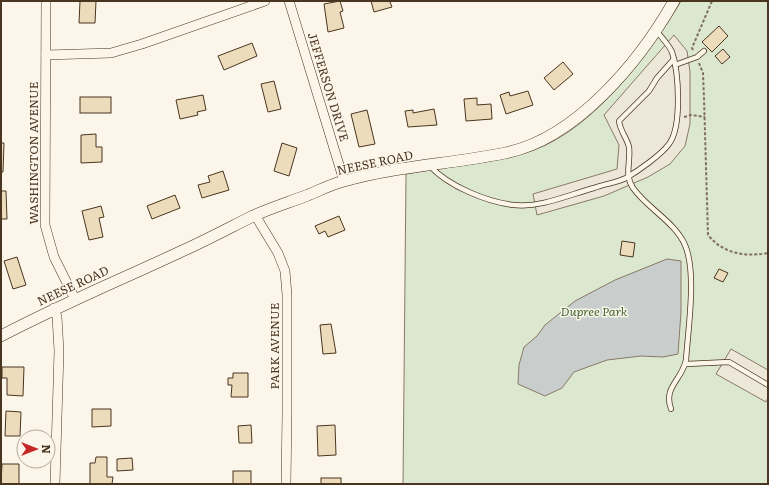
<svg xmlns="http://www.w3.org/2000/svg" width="769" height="485" font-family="Literata,serif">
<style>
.green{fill:#dce7d0;stroke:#887966}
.parking{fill:#ede7d9;stroke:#887966}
.water{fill:#c9cecd;stroke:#887966}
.building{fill:#ecdcbc;stroke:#4a3520}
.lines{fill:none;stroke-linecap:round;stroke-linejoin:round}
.service-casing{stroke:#4a3520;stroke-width:6}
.minor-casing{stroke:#4a3520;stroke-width:10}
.tertiary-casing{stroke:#4a3520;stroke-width:12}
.path{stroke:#7f6f5c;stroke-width:2;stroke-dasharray:3 2;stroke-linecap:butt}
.service{stroke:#fbf6e9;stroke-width:4.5}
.minor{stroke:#fbf6e9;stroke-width:9}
.tertiary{stroke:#fbf6e9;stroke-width:11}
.labels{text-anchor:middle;stroke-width:3;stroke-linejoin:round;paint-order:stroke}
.street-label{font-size:12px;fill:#4a3520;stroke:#fbf6e9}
.park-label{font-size:12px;font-style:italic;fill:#436837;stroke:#fbf6e9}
</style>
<rect width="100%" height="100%" fill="#fbf6e9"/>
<path class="green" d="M681,1H768V484H403L406,174C446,166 496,164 534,150C594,128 649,55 681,1Z"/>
<g class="parking">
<path d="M674,35L687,51L690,72V124L685,146L670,164L648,177L604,196L537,215L533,194L617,169L619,145L604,115Z"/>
<path d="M731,349L768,370V398L766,402L716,374Z"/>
</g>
<path class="water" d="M667,259L681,261V312L678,354L663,357L641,356L607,360L574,372L562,388L545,396L518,384L519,365L524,347L537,336L545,325L575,301L615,280Z"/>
<g class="building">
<path d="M80,1H96L95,23H79Z"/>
<path d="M340,1L343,11L340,12L344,28L328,32L324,4Z"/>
<path d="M371,1H393L390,2L392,7L374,12Z"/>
<path d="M719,26L728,36L712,52L702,42Z"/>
<path d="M252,43L257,56L224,70L218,56Z"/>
<path d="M723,49L730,57L722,64L715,56Z"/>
<path d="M563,62L573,74L554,90L544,78Z"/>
<path d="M274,81L281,109L268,112L261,84Z"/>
<path d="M528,91L533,105L506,114L500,95L509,92L510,96Z"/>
<path d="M203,95L206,110L197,112L198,115L180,119L176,100Z"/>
<rect x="80" y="97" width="31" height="16"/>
<path d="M477,98V105L491,104L492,119L466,121L464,99Z"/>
<path d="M434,109L437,125L408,127L405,111L413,110V113Z"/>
<path d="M367,110L375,144L359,147L351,114Z"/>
<path d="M96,134V147H102V162L81,163V135Z"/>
<path d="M1,143H4L3,172H1Z"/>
<path d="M282,143L297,148L289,176L274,171Z"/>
<path d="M223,171L229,190L202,198L198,185L210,182L208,176Z"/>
<path d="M1,191H6L7,219H1Z"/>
<path d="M175,195L180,208L152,219L147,206Z"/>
<path d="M101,206L104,217L99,218L103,237L89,240L82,211Z"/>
<path d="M339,216L345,230L328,237L325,231L319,234L315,226Z"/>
<path d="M622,241L635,243L633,257L620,255Z"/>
<path d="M17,257L26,285L13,289L4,261Z"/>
<path d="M719,269L728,273L723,282L714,278Z"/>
<path d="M331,324L336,353L323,354L320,325Z"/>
<path d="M2,367H24L23,396L7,395V378H2Z"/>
<path d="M233,373H248V397H231L232,385H228V378H233Z"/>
<path d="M92,409H111V426L92,427Z"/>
<path d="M6,411L21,412L20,436H5Z"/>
<path d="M251,425L252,443H239L238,426Z"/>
<path d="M335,425L336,455L318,456L317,426Z"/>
<path d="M96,457H107V477H113L112,484H90V463H95Z"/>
<path d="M132,458L133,470L117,471V459Z"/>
<path d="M2,464H19V484H1Z"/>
<rect x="233" y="471" width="18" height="13"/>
<rect x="321" y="478" width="20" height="6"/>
</g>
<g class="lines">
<g class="service-casing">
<g id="service">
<path d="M675,65L697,57L704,51"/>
<path d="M430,166C448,186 487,202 514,205C540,208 568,195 594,188C604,184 616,183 626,178C638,171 661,155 669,144C682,127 679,73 672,52C669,45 661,37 656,30"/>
<path d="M686,364L729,362L768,385"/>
<path d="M671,409C663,387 682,380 686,360C688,329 697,273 685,245C675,222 647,208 633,188C624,175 631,162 629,147C627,138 620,131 619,121L649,91L657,78L674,59"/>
</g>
</g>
<g class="minor-casing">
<g id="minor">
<path d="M46,1L45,225L54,257L75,299"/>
<path d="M289,1L344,181"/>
<path d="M46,55L111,53L142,44L265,1"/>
<path d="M255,215L278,253L285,271L287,295V413L286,484"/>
<path d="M54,308L57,317L59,351L55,484"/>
</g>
</g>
<g class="tertiary-casing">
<path id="tertiary" d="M1,336C60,305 120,280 180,252C205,241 229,228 253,216C271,208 290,202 308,195C320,190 332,184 344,181C396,166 452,164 505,153C576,139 640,61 674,1"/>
</g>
<g class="path">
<path d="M693,50L692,48L712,1"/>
<path d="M699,63L703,73L704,98L708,235C723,254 746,257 768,253"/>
<path d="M684,117L691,115L705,117"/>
</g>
<use href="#service" class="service"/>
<use href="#minor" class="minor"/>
<use href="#tertiary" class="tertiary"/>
</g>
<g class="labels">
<g class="street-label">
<text transform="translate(328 87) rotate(73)" y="4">JEFFERSON DRIVE</text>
<text transform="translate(34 153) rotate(-90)" y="4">WASHINGTON AVENUE</text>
<text transform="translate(375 163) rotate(-12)" y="4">NEESE ROAD</text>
<text transform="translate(73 286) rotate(-25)" y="4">NEESE ROAD</text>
<text transform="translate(275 346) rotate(-90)" y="4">PARK AVENUE</text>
</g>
<g class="park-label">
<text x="594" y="316">Dupree Park</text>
</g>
</g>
<rect width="769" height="485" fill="none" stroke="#4a3520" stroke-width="4"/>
<g transform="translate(36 449) rotate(90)"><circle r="19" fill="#fbf6e9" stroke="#b4a999"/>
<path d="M0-3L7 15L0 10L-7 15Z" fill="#c62828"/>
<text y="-6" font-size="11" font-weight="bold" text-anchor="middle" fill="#4a3520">N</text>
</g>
</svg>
